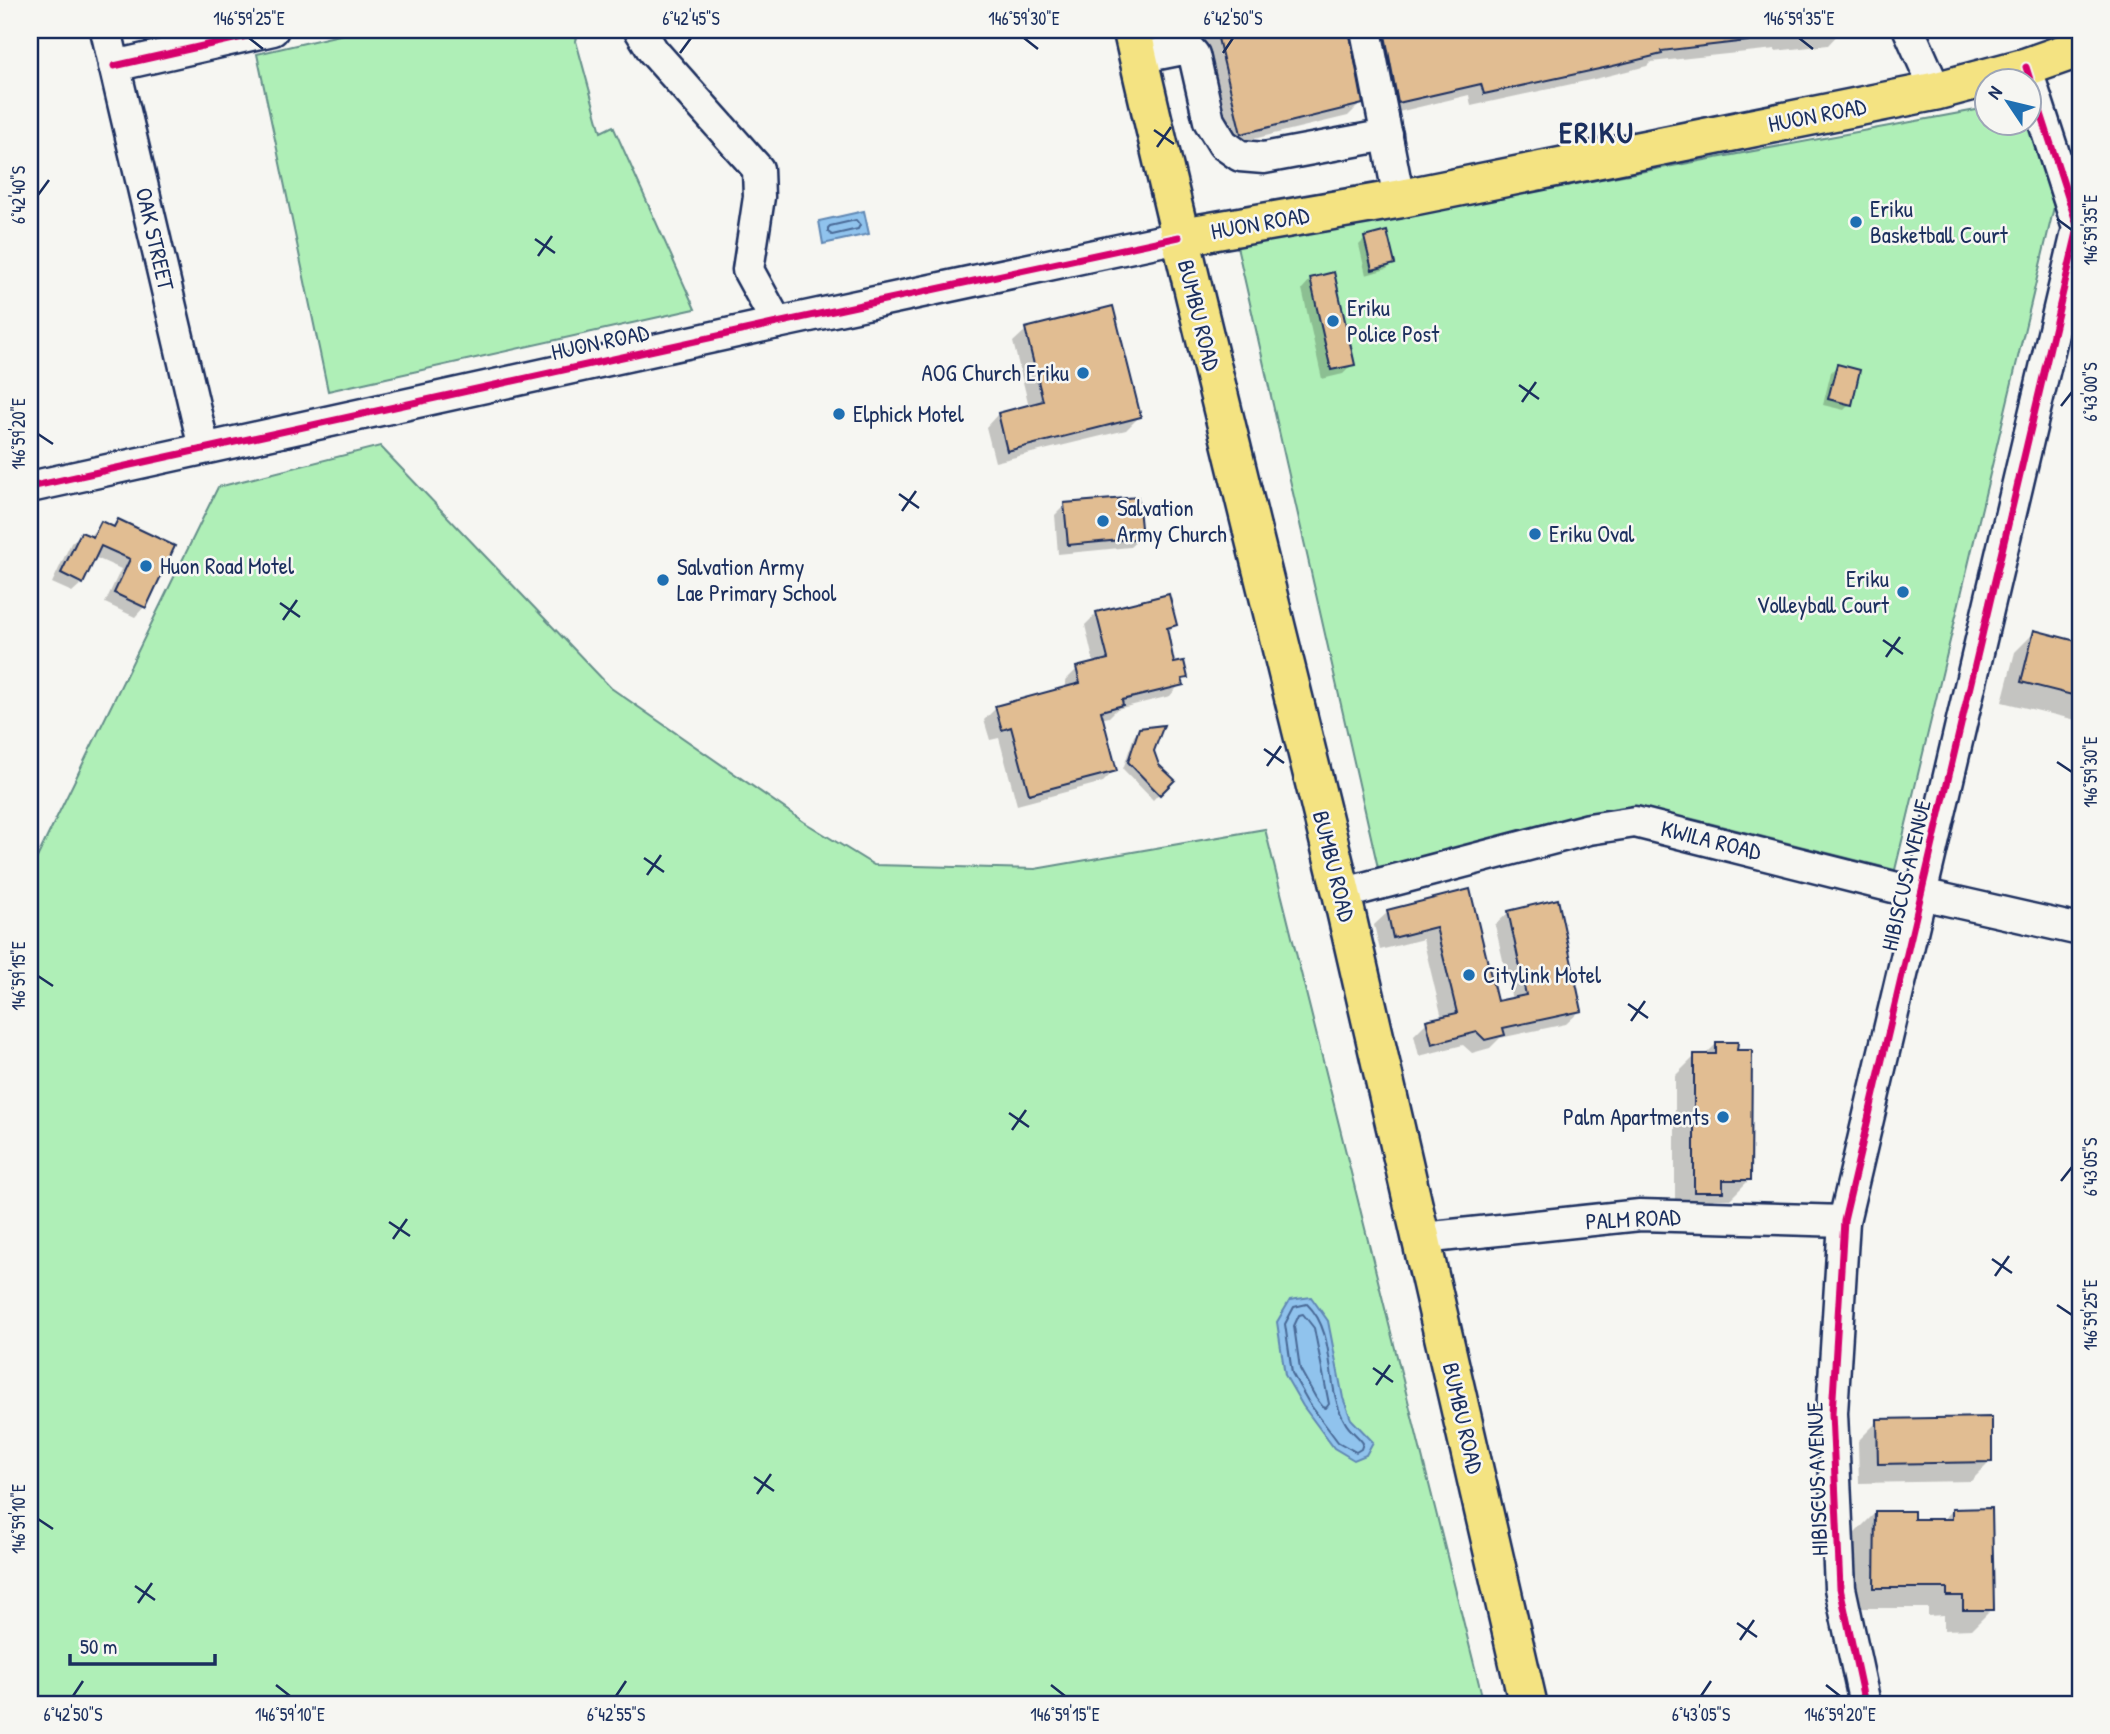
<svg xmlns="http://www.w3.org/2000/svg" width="2110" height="1734" font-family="'Patrick Hand',sans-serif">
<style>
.green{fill:#afefb7;stroke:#658f8a;stroke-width:2}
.water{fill:#90c3ed;stroke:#6188b4;stroke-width:2}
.shadow{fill:#0003}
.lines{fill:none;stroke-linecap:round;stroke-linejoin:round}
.shore{stroke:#4a6a97;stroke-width:2}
.building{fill:#e1bd92;stroke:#1b2f5e;stroke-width:2}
.minor-casing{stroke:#1b2f5e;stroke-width:35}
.major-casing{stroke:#1b2f5e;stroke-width:42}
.minor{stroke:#f6f6f2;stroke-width:30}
.major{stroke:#f4e382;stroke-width:37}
.cycleway-casing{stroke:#f6f6f2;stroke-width:11}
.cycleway{stroke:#d6006c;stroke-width:7}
.ticks{fill:none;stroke:#1b2f5e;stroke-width:2.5}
.poi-dot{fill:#1f6fb2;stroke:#f6f6f2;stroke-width:2.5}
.labels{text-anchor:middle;stroke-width:5;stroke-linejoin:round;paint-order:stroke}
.street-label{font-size:23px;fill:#1b2f5e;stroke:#f6f6f2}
.poi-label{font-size:23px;fill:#1b2f5e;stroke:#f6f6f2;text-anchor:start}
.district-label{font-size:30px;font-weight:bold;letter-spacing:2px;fill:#1b2f5e;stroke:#f6f6f2}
.neatline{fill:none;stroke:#1b2f5e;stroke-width:2.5}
.ticks-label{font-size:18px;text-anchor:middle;fill:#1b2f5e}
</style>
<rect width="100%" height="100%" fill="#f6f6f2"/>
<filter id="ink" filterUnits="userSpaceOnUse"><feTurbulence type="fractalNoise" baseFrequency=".0143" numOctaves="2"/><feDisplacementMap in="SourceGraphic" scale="14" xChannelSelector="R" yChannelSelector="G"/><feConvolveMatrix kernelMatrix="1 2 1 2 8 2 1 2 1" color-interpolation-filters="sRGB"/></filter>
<g filter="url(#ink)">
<g class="green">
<path d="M361,30H579L576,41L601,132L613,126L695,309L328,391L257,54Z"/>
<path d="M1987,108L1988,122L2029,123L2054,207L1895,870L1689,818L1381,881L1237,246Z"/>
<path d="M380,446L611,688L804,822L874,865L1035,869L1265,829L1484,1704H30V872L218,487Z"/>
</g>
<g class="water">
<path d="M864,211L869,234L823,244L819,221Z"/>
<path d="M1311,1297L1328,1321L1343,1398L1351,1419L1373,1442L1366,1455L1354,1460L1334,1448L1303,1406L1285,1375L1277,1322L1290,1300Z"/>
</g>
<g class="shadow">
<path d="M1201,30H1347L1361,103L1348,116L1228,145Z"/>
<path d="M1365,30H1842L1828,45L1775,51V49L1651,62L1647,66L1599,78L1471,106L1469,95L1386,115Z"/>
<path d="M1978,30H2002L1990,36Z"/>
<path d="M2080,82V109L2073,89Z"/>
<path d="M1365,239L1393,263L1387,269L1366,275L1359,245Z"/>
<path d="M1311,279L1353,364L1343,374L1322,379L1302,289Z"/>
<path d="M1026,330L1139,417L1126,430L995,462L986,427L998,414L1029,406L1013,342Z"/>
<path d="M1837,366L1850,404L1844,410L1823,405L1831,372Z"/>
<path d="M1065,505L1140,538L1130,547L1058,554L1055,515Z"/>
<path d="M118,521L173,547L144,607L135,617L105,603L121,569L94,557L82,583L72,592L52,583L71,543L81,534L89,537L101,523L111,528Z"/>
<path d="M1097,613L1175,625L1166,633L1173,665L1186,677L1170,696L1117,709L1109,717L1101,719L1115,770L1103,782L1017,805L999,738L990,740L984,720L996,708L1067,689L1065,681L1077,669L1094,664L1085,625Z"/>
<path d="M2035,632L2080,643V721L2002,702L2015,652Z"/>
<path d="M1140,730L1153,751L1157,766L1172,780L1153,800L1123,769L1134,736Z"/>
<path d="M1469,892L1496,1003L1512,1000L1495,925L1509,912L1580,1011L1566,1024L1500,1038L1490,1048L1472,1053L1463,1045L1419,1056L1414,1035L1427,1022L1442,1018L1423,939L1380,950L1374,925L1388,912Z"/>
<path d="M1716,1044L1750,1179L1730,1199H1714L1701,1211H1675V1076L1695,1056H1704Z"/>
<path d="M1878,1421L1991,1461L1971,1481L1859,1483L1858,1441Z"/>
<path d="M1952,1511L1992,1609L1972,1629L1944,1630V1615L1928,1616V1608H1855V1533L1875,1513L1912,1521H1942Z"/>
</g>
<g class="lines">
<g class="shore">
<path d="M856,220L860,225L858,229L832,235L828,232V228L830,226Z"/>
<path d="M1307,1304C1338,1334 1324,1387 1345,1422C1349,1430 1358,1436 1363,1443L1361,1449L1356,1452L1338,1442L1309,1403L1292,1373L1285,1324L1294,1307Z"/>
<path d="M1303,1314L1314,1328L1329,1404L1326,1408L1323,1407L1316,1398L1300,1369L1294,1326L1299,1315Z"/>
</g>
</g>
<g class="building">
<path d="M1216,30H1349L1363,104L1241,134Z"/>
<path d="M1384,30H1754L1755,40L1661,51L1662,54L1613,66L1484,94L1481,84L1398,103Z"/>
<path d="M1387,231L1395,264L1372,270L1364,237Z"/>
<path d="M1334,272L1355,365L1331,370L1310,278Z"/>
<path d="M1113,306L1141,417L1007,451L998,413L1043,401L1025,328Z"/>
<path d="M1837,364L1860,370L1852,405L1828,399Z"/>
<path d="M1138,497L1142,538L1068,545L1064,503Z"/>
<path d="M118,519L175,546L146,608L114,593L130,559L101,546L83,584L61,573L81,532L93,537L101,521L114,527Z"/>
<path d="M1169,594L1177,625L1167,628L1174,663L1184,661L1188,678L1182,679L1184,685L1122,700L1123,705L1101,711L1117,771L1029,794L1011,727L1002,730L995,706L1080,683L1076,667L1108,659L1096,612Z"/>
<path d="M2034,630L2080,642V697L2021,682Z"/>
<path d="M1164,725L1154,751L1159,765L1175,780L1160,795L1128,762L1139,728Z"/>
<path d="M1470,889L1497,1001L1526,995L1508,911L1558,899L1582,1011L1503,1028L1505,1035L1485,1040L1477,1032L1432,1044L1426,1020L1457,1013L1436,927L1393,938L1387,910Z"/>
<path d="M1716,1042H1738L1737,1050H1752L1751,1180H1723V1192H1694V1054H1716Z"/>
<path d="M1992,1417V1462L1878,1464L1877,1419Z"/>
<path d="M1992,1508L1994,1610H1963V1596H1947V1588H1874L1875,1511H1914V1519H1952V1509Z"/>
</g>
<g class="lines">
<g class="minor-casing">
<g id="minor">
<path d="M106,30L204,448"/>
<path d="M640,30L653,51L758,169L759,197L748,270L777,323"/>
<path d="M1366,30L1399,199"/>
<path d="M1909,30L1936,91"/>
<path d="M1138,58L1188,48L1194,55L1209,121L1223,144L1240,156L1264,158L1387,135"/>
<path d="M114,66L273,30"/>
<path d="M30,487L777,323L1179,237"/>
<path d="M1341,894L1589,829L1635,822L1921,894L2080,930"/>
<path d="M1423,1238L1640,1215L1844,1221"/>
<path d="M1865,1704L1840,1588L1832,1413L1844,1221L2078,228L2026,67"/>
</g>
</g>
<g class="major-casing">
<g id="major">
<path d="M1132,30C1198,319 1272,607 1342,895C1406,1164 1466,1434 1528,1704"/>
<path d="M1179,237L1399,199L1936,91L2026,67L2080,48"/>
</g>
</g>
<use href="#minor" class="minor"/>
<use href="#major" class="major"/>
<g class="cycleway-casing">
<g id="cycleway">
<path d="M114,66L273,30"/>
<path d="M30,487L777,323L1179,237"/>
<path d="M1865,1704L1840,1588L1832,1413L1844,1221L2078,228L2026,67"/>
</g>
</g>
<use href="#cycleway" class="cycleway"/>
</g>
</g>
<path class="ticks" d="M249,38L263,49M1024,38L1038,49M1799,38L1813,49M680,53L691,38M1223,53L1233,38M1154,130L1174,144M1157,147L1171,127M38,195L49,180M2057,219L2072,230M535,239L555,253M538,256L552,236M1519,385L1539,399M1522,402L1536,382M2061,406L2072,392M38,434L53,444M899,494L919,508M902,511L916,491M280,603L300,617M283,620L297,600M1883,640L1903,654M1886,657L1900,637M1264,749L1284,763M2057,762L2072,772M1267,766L1281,746M644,858L664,872M647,875L661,855M38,976L53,986M1628,1004L1648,1018M1631,1021L1645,1001M1009,1113L1029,1127M1012,1130L1026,1110M2061,1181L2072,1167M389,1222L410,1236M393,1239L407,1219M1992,1259L2012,1273M1995,1276L2009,1256M2057,1305L2072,1315M1373,1368L1393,1382M1376,1385L1390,1365M754,1477L774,1491M757,1494L771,1474M38,1519L53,1529M135,1586L155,1600M138,1603L152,1583M1737,1623L1757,1637M1740,1640L1754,1620M276,1685L290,1696M1051,1685L1065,1696M1826,1685L1840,1696M73,1696L83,1681M616,1696L626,1681M1701,1696L1711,1681"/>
<g class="poi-dot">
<circle cx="1856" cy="222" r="7"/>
<circle cx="1333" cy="321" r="7"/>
<circle cx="1083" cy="373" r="7"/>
<circle cx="839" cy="414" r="7"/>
<circle cx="1103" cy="521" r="7"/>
<circle cx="1535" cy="534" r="7"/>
<circle cx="146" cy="566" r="7"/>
<circle cx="663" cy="580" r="7"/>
<circle cx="1903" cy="592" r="7"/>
<circle cx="1469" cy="975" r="7"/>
<circle cx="1723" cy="1117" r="7"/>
</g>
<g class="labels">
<g class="street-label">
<text transform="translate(1817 115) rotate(-11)" y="8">HUON ROAD</text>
<text transform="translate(1260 223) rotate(-10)" y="8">HUON ROAD</text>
<text transform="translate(155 239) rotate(77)" y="8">OAK STREET</text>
<text transform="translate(1199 315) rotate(76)" y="8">BUMBU ROAD</text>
<text transform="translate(600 342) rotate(-12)" y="8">HUON ROAD</text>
<text transform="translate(1711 840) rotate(14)" y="8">KWILA ROAD</text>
<text transform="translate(1334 866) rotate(76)" y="8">BUMBU ROAD</text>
<text transform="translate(1906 875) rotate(-77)" y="8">HIBISCUS AVENUE</text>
<text transform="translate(1633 1219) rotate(-3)" y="8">PALM ROAD</text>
<text transform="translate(1463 1418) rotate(77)" y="8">BUMBU ROAD</text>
<text transform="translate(1817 1479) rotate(-92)" y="8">HIBISCUS AVENUE</text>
</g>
<g class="poi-label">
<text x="1870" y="217">Eriku<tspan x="1870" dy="26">Basketball Court</tspan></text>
<text x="1347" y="316">Eriku<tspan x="1347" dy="26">Police Post</tspan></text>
<text x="1069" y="381" text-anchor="end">AOG Church Eriku</text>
<text x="853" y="422">Elphick Motel</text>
<text x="1117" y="516">Salvation<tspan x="1117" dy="26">Army Church</tspan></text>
<text x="1549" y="542">Eriku Oval</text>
<text x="160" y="574">Huon Road Motel</text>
<text x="677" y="575">Salvation Army<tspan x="677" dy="26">Lae Primary School</tspan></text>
<text x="1889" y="587" text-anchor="end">Eriku<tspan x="1889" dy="26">Volleyball Court</tspan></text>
<text x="1483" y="983">Citylink Motel</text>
<text x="1709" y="1125" text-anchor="end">Palm Apartments</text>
</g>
<g class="district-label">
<text x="1597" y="143">ERIKU</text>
</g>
</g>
<rect width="2110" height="1734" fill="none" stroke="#f6f6f2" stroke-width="77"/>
<g transform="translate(2008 102) rotate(305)"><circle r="33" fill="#f6f6f2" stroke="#9ea6b7" stroke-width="2"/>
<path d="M0-5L12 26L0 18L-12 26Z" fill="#1f6fb2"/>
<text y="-10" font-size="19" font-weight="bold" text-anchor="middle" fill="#1b2f5e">N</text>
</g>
<path d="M70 1654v10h145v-10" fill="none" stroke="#1b2f5e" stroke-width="3.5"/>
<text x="80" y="1654" font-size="21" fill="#1b2f5e" stroke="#f6f6f2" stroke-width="5" paint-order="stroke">50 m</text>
<rect x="38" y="38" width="2034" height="1658" class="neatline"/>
<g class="ticks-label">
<text x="249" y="25">146°59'25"E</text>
<text x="691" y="25">6°42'45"S</text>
<text x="1024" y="25">146°59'30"E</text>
<text x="1233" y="25">6°42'50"S</text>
<text x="1799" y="25">146°59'35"E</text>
<text transform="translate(19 195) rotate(-90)" y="6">6°42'40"S</text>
<text transform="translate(2091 230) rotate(-90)" y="6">146°59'35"E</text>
<text transform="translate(2091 392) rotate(-90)" y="6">6°43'00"S</text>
<text transform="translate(19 434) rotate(-90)" y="6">146°59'20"E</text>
<text transform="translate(2091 772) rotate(-90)" y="6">146°59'30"E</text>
<text transform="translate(19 976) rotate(-90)" y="6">146°59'15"E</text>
<text transform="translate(2091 1167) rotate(-90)" y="6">6°43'05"S</text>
<text transform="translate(2091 1315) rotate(-90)" y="6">146°59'25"E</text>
<text transform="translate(19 1519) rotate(-90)" y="6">146°59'10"E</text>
<text x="73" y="1721">6°42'50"S</text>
<text x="290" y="1721">146°59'10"E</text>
<text x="616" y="1721">6°42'55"S</text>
<text x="1065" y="1721">146°59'15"E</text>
<text x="1701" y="1721">6°43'05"S</text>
<text x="1840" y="1721">146°59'20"E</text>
</g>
</svg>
